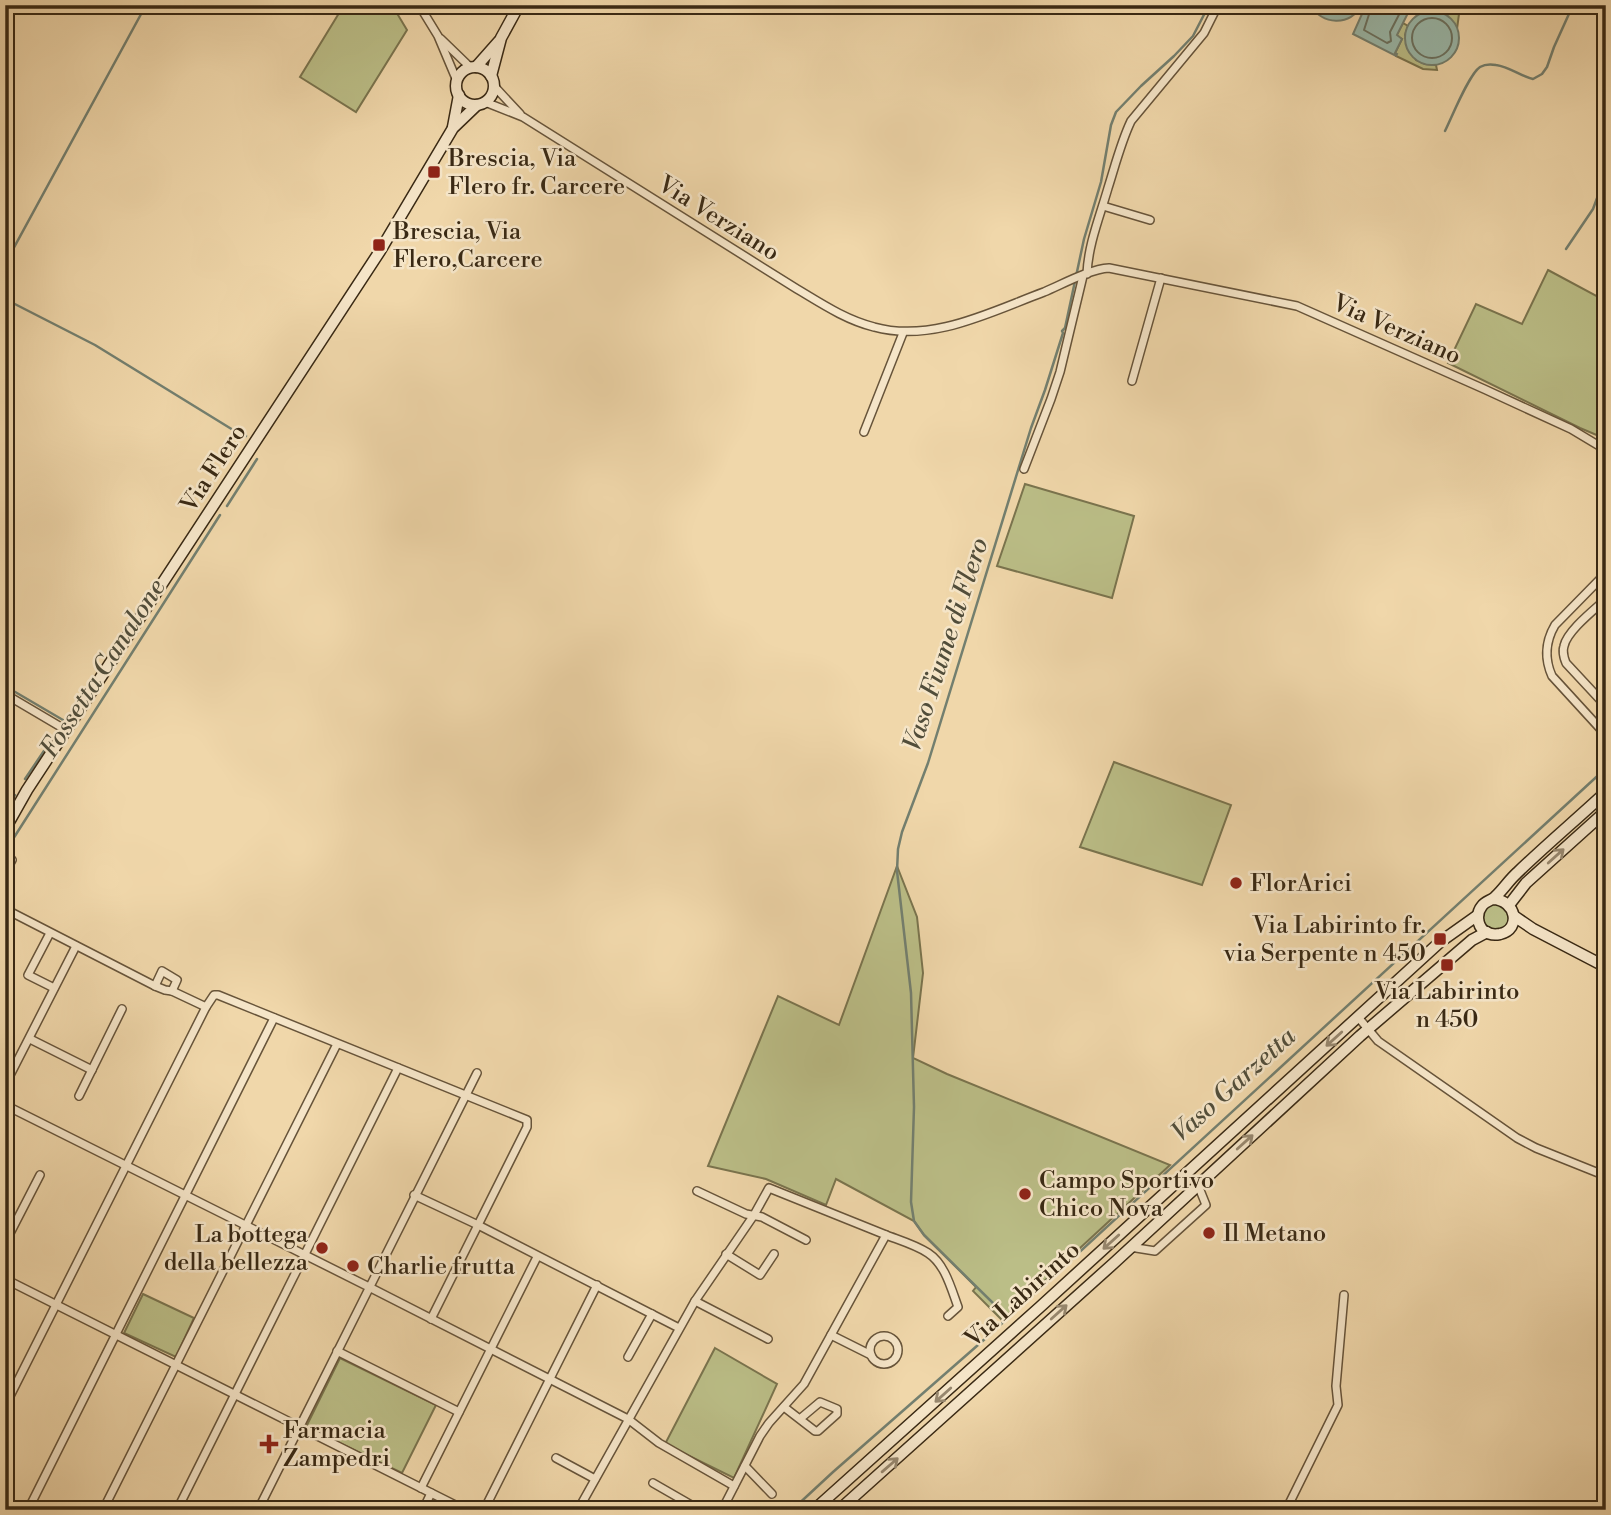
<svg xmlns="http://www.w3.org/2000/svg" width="1611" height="1515" font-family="'Libre Bodoni',serif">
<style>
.green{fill:#bbbe87;stroke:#7a744e;stroke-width:2}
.water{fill:#9ab9ab;stroke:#737f6f;stroke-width:2}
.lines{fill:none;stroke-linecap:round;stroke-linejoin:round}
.shore{stroke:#6a7160;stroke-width:2}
.stream{stroke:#737f6f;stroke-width:2.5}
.street-casing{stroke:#67543a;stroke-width:10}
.secondary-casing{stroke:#392914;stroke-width:13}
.street{stroke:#f5e5c8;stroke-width:7}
.secondary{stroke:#f5e5c8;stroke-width:10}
.oneway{stroke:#97876e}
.poi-dot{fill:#8f2418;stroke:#f5e5c8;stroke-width:2.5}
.labels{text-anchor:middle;stroke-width:5;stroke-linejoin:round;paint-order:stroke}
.poi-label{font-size:24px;fill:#392914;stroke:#f5e5c8;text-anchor:start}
.street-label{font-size:24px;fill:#392914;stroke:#f5e5c8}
.water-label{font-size:26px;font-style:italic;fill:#514d3a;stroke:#f5e5c8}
</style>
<rect width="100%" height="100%" fill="#f0d7aa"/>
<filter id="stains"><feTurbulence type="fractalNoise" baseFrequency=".00286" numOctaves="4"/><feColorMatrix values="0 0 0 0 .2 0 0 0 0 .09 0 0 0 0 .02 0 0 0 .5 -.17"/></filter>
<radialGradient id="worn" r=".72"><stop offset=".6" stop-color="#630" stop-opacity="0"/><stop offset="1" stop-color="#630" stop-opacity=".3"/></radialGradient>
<g class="green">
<path d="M344,5H392L407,30L356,112L300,77Z"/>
<path d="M1423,5H1441L1459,14L1457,29C1449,12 1434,9 1417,16Z"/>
<path d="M1403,23L1408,26L1405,35L1416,60L1425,64L1436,65L1437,70L1423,69L1396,56L1395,53L1402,39L1396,36Z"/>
<path d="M1548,270L1606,301V439L1580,428L1448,363L1476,304L1522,324Z"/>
<path d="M1025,484L1134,516L1112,598L997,566Z"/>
<path d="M1114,762L1231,805L1202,885L1080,847Z"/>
<path d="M897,866L917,917L923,973L913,1058L947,1074L1170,1165L1002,1320L973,1291L976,1287L924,1235L914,1221L836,1179L826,1205L766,1179L708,1166L778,996L839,1025Z"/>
<circle cx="1496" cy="917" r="13"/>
<path d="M143,1294L194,1318L176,1357L124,1333Z"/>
<path d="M715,1348L777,1384L734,1478L665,1444Z"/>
<path d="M340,1358L436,1405L402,1473L306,1427Z"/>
</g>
<g class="water">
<path d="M1310,5H1362C1349,27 1323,25 1310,5Z"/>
<path d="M1366,5H1412L1397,35L1402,39L1395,53L1397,54L1396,56L1353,34Z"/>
<circle cx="1432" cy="38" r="27"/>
</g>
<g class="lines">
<g class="shore">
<path d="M1372,5L1364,30L1387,43L1391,41L1390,32L1404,5"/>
<circle cx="1432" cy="38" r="20"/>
</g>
<g class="stream">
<path d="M1445,131C1452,117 1469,74 1480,67C1485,64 1491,64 1496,65C1510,67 1520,76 1533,79L1542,74L1547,67L1554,47L1573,5"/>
<path d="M1566,249L1593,209L1606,174"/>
<path d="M5,264L146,5"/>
<path d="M5,299L95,345L238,433L246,436"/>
<path d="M5,311L7,307"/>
<path d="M227,506L257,459"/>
<path d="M5,686L63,720"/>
<path d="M25,779L54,736"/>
<path d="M5,811L15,795"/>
<path d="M13,839L220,515"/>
<path d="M5,853L6,852"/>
<path d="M998,1308L924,1235L914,1221L911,1202L914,1107L911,993L897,871L898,849L902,832L928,763L1031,428L1045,390L1063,333L1062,331L1065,328L1084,239L1101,182L1111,125L1116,112L1141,86L1174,56L1193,36L1209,5"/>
<path d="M792,1510L833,1472L986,1338L1605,769"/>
</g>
<g class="street-casing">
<g id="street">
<path d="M419,5L438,36L457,81"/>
<path d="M441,39L471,68"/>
<path d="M494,86L520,114"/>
<path d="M485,102L523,117L797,289C822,304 846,320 874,327C932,343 990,312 1044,292C1063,284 1090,269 1109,268L1297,306L1484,389L1571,429L1606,450"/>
<path d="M1103,206L1150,220"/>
<path d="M1087,274C1088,245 1100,216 1108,188C1115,166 1121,142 1131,121L1204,33L1218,5"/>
<path d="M1132,381L1161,278"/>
<path d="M864,432L903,333"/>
<path d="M1024,469L1051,399L1060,372L1083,276"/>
<path d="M1606,573L1555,625C1545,642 1544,658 1552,676L1606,735"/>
<path d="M1606,599C1594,610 1567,631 1564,646C1562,652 1564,658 1566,663L1606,706"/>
<path d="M5,694L66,730"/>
<path d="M5,873L12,860"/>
<path d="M5,909L155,986L165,990L172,991L206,1007"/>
<path d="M50,933L28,975L54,988"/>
<path d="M155,986L162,971L177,980L172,991"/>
<path d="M1358,1017L1378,1041L1517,1138L1536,1148L1606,1176"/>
<path d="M30,1039L92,1070"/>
<path d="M5,1085L76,946"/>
<path d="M79,1096L122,1009"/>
<path d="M5,1105L369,1287L628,1419L659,1443L734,1486"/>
<path d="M697,1191L746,1214L762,1217L806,1240"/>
<path d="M414,1195L478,1225L679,1328"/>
<path d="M886,1235C899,1240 916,1245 928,1253C945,1264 951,1288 958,1307L948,1316"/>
<path d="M5,1243L40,1175"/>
<path d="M1130,1247L1155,1251L1206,1205L1198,1185"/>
<path d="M726,1254L760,1275L774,1254"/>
<path d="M5,1279L465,1510"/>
<path d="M695,1301L768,1339"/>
<path d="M831,1335L871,1355"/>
<circle cx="884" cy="1350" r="14"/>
<path d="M337,1351L459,1412"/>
<path d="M628,1357L652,1314"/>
<path d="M5,1406L206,1007L214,995H218L527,1120V1127L431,1319"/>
<path d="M784,1407L815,1431H818L837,1414V1409L820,1402L801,1418"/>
<path d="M556,1458L595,1479"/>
<path d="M745,1466L772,1494"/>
<path d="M653,1483L700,1510"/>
<path d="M421,1488L537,1257"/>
<path d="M28,1510L274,1018"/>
<path d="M103,1510L337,1044"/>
<path d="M177,1510L398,1068"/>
<path d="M258,1510L477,1073"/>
<path d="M423,1510L431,1493"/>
<path d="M484,1510L597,1285"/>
<path d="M578,1510L695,1301L754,1215L769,1188L886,1235L804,1384L769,1423L760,1436L722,1510"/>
<path d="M1286,1510L1338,1405L1336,1386L1344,1295"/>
</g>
</g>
<g class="secondary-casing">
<g id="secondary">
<path d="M476,67L499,41"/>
<circle cx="475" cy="86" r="19"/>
<path d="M491,76L501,38L519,5"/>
<path d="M453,127L459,95"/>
<path d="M5,829L27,790L380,251L453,128L477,105"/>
<path d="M1493,899C1516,900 1522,929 1500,934C1494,935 1488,934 1484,931C1477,925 1476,913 1482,906C1485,901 1491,901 1495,897C1503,890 1509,880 1517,873C1546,845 1577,819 1606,792"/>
<path d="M1509,905L1526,883L1606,811"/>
<path d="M1514,916L1533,929L1606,967"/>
<path d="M814,1510L1040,1307L1440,942L1478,915"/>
<path d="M839,1510L1114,1263L1360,1036L1472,940L1487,932"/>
</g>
</g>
<use href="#street" class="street"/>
<use href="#secondary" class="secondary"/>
</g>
<defs><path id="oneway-shaft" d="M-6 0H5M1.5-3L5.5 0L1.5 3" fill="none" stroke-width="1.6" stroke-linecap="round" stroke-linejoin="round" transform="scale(1.75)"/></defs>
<g class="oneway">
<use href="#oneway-shaft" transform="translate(1556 856) rotate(-42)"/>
<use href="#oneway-shaft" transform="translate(1334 1039) rotate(138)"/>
<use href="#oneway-shaft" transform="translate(1245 1142) rotate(-42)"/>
<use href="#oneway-shaft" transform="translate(1111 1242) rotate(138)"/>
<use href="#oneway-shaft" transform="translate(1059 1312) rotate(-42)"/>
<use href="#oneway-shaft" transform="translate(943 1395) rotate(138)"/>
<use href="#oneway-shaft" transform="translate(890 1465) rotate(-41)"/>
</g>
<g class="poi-dot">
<rect x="427" y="165" width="14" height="14" rx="3.5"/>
<rect x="372" y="238" width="14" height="14" rx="3.5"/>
<circle cx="1236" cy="883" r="7"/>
<rect x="1433" y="932" width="14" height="14" rx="3.5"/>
<rect x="1440" y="958" width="14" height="14" rx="3.5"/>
<circle cx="1025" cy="1194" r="7"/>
<circle cx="1209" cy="1233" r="7"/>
<circle cx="322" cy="1248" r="7"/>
<circle cx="353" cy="1266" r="7"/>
<path d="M265.5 1433.5h7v7h7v7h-7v7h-7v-7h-7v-7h7z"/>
</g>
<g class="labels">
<g class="poi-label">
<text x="448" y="166">Brescia, Via<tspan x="448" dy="28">Flero fr. Carcere</tspan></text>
<text x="393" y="239">Brescia, Via<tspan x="393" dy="28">Flero,Carcere</tspan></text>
<text x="1250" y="891">FlorArici</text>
<text x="1426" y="933" text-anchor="end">Via Labirinto fr.<tspan x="1426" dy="28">via Serpente n 450</tspan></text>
<text x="1447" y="999" text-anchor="middle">Via Labirinto<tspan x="1447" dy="28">n 450</tspan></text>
<text x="1039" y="1188">Campo Sportivo<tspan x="1039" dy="28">Chico Nova</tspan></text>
<text x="1223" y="1241">Il Metano</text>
<text x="308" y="1242" text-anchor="end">La bottega<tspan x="308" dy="28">della bellezza</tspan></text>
<text x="367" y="1274">Charlie frutta</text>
<text x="283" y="1438">Farmacia<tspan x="283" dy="28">Zampedri</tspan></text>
</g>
<g class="street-label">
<text transform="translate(719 218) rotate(32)" y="8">Via Verziano</text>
<text transform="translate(1397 329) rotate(24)" y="8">Via Verziano</text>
<text transform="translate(213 468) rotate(-57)" y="8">Via Flero</text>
<text transform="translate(1022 1294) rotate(-42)" y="8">Via Labirinto</text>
</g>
<g class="water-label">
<text transform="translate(945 644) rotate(-72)" y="9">Vaso Fiume di Flero</text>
<text transform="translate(102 668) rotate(-57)" y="9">Fossetta Canalone</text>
<text transform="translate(1233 1084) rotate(-42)" y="9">Vaso Garzetta</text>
</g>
</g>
<rect width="1611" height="1515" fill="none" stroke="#f0d7aa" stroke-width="28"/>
<rect x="7" y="7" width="1597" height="1501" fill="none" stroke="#392914" stroke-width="3.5"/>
<rect x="14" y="14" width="1583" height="1487" fill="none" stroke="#392914" stroke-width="2"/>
<rect width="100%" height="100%" filter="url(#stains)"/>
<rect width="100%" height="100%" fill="url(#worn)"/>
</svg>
